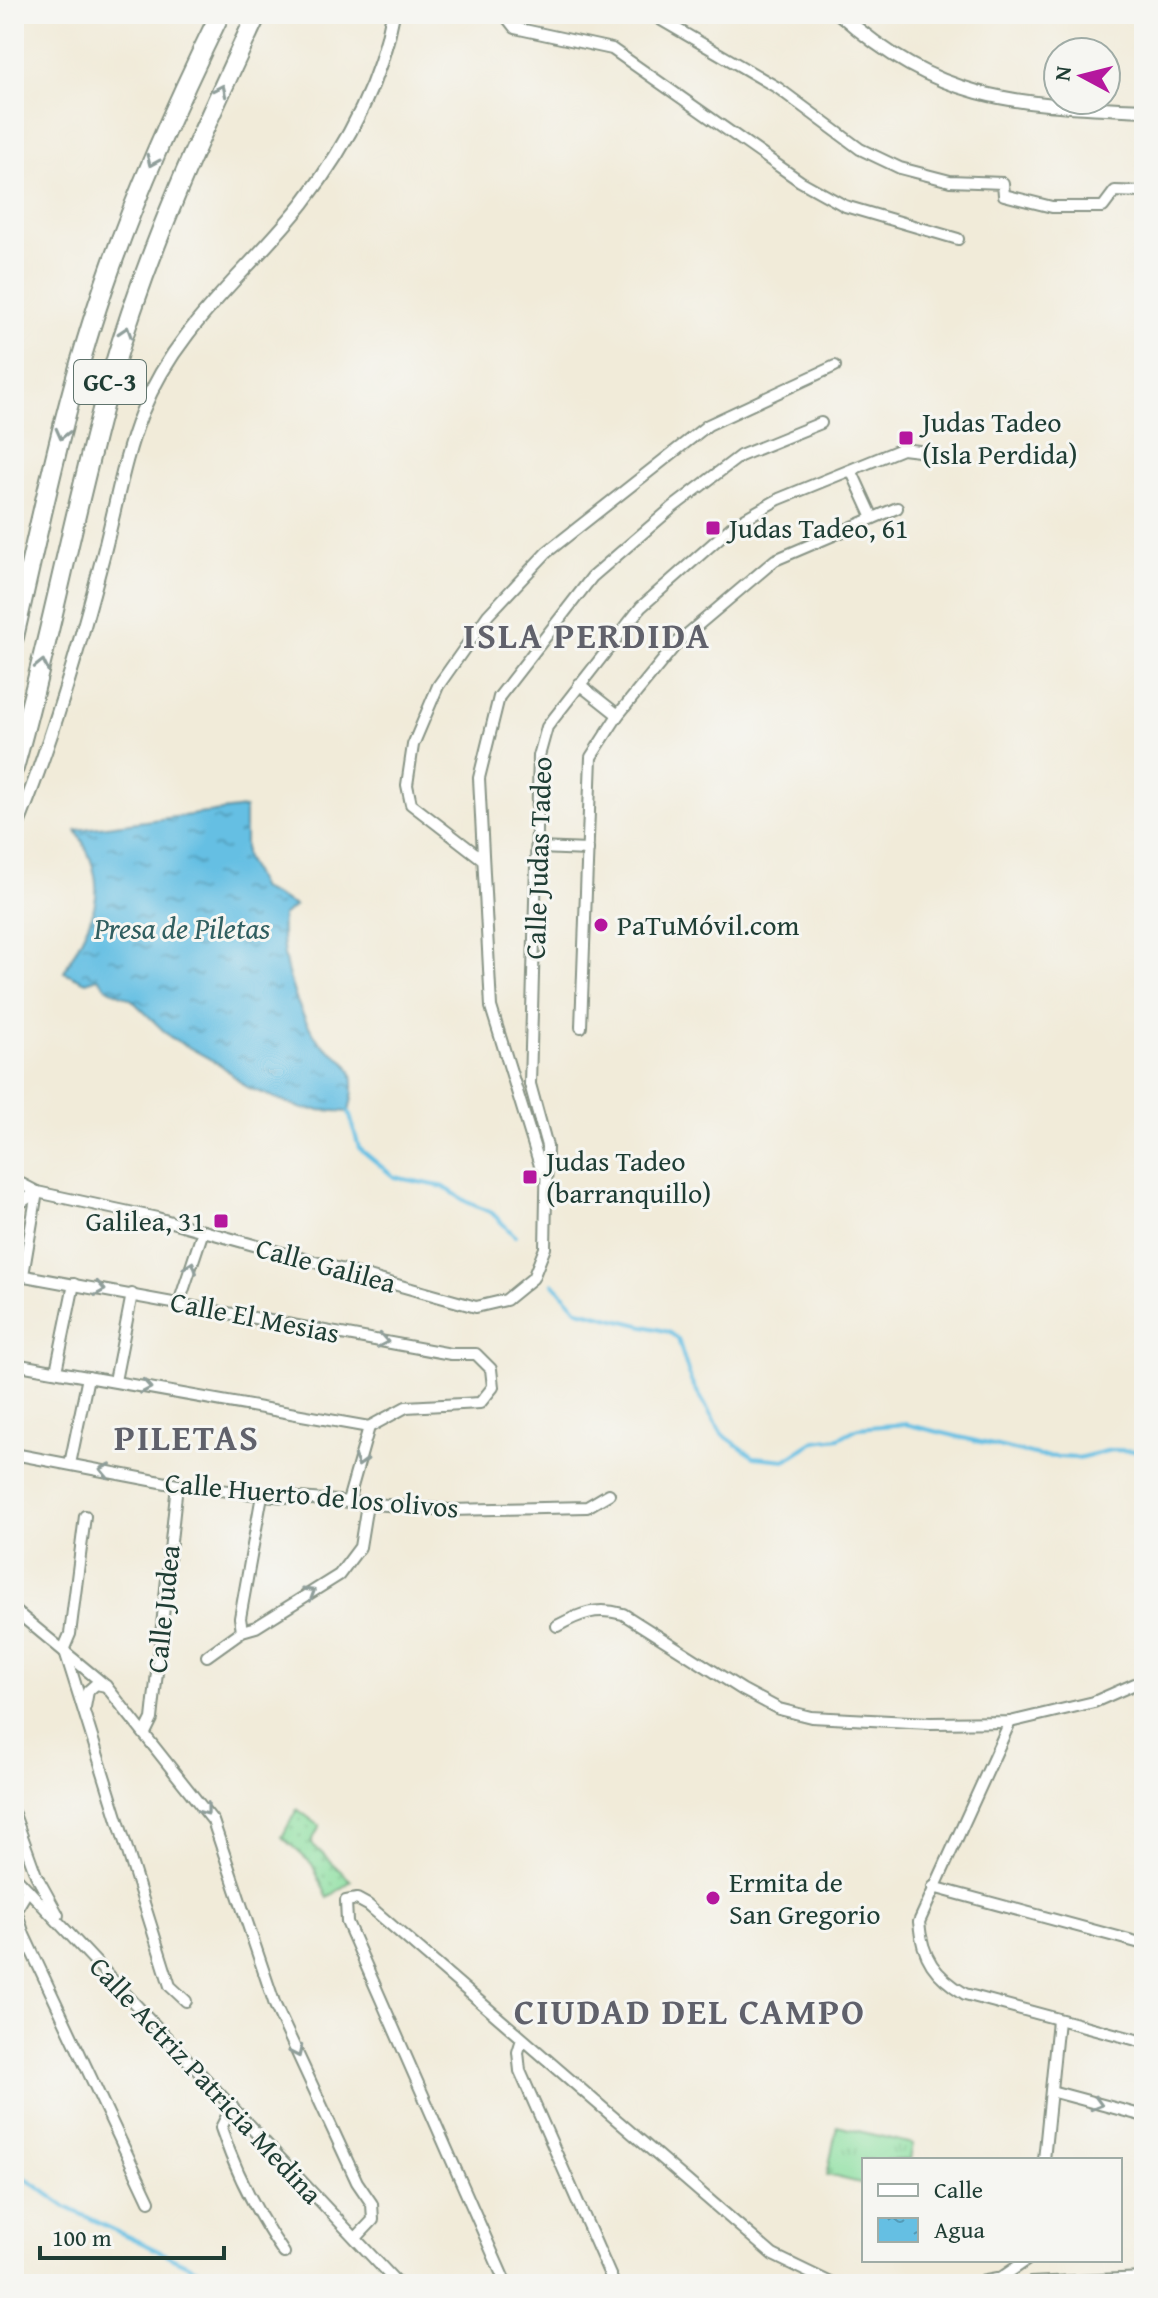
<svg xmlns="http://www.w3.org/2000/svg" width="1158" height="2298" font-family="'Gentium Book Plus',serif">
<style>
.grass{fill:url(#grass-tufts);stroke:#568e6a;stroke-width:2}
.park{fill:url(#park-dots);stroke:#568e6a;stroke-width:2}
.water{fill:url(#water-ripples);stroke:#427e8c;stroke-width:2}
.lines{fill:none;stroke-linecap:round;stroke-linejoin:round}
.stream{stroke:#65bfe3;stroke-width:4}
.minor-casing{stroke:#889486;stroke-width:14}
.tertiary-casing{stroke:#889486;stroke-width:16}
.motorway-casing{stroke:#889486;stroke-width:22}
.minor{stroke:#fff;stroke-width:10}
.tertiary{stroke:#fff;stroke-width:12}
.motorway{stroke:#fff;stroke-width:18}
.oneway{stroke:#8f9e9a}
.poi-dot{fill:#b5179e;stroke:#f6f6f2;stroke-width:3}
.labels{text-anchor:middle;stroke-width:6;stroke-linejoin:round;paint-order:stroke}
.shield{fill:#f6f6f2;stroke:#60746d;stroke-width:2}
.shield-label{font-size:26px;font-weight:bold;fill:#1f3d34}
.poi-label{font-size:28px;fill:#1f3d34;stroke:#f6f6f2;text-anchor:start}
.street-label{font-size:28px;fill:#1f3d34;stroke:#f6f6f2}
.water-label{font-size:30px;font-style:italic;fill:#305e60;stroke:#f6f6f2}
.district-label{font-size:36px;font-weight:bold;letter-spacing:2px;fill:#60616b;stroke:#f6f6f2}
</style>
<defs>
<pattern id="grass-tufts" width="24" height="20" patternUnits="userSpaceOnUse" patternTransform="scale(2)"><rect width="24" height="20" fill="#8cdfa0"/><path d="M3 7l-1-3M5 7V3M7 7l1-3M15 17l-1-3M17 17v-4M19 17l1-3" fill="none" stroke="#78c08a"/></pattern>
<pattern id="park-dots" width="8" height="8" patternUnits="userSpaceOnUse" patternTransform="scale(2)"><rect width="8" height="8" fill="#8cdfa0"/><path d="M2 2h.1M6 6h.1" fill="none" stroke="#78c08a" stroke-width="1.8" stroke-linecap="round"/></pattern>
<pattern id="water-ripples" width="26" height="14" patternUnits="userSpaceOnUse" patternTransform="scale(2)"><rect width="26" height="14" fill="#65bfe3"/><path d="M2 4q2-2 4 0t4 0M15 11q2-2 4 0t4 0" fill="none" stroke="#539cb9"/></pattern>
</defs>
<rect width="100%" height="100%" fill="#f6f6f2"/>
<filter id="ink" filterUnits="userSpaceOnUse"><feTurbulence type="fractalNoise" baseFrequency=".0125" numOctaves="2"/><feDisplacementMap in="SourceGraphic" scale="16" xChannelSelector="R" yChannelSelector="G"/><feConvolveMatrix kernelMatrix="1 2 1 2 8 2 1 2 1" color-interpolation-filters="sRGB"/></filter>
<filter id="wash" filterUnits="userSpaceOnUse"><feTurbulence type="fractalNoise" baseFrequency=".006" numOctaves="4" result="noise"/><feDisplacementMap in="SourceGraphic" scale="32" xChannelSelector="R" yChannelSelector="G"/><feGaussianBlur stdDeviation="1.8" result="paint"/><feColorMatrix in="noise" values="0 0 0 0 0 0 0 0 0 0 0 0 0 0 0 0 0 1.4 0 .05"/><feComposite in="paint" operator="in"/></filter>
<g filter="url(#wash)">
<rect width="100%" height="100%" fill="#f1ebd9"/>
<path class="grass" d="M837,2126L913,2144L910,2160H864V2184L827,2175Z"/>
<path class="park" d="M297,1809L320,1826L311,1843L351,1881L328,1898L312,1864L282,1837Z"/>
<path class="water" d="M245,808V856L261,889L295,906L282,916C279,955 294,1008 318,1040C326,1050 344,1057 350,1069C356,1082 352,1099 349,1112L303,1109L246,1087L221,1065L170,1037L131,999L107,988L98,978L86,982L64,972C94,914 113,892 76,830Z"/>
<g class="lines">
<g class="stream">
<path d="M349,1112L359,1148L394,1177L444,1187L467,1202L492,1213L515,1236"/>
<path d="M553,1283L578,1310L669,1332L678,1339L691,1381L722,1434L754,1457L785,1460L815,1441L839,1438L858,1428L905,1424L1039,1456L1078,1458L1111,1450L1144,1451"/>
<path d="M14,2170L66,2207L228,2284"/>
</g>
</g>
</g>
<g filter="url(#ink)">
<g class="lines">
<g class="minor-casing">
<g id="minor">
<path d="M504,14L515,28L612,49L800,181L845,206L958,239"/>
<path d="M651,14L778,88L860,149L900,168L950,181L1003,183L1004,195L1052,207H1103L1115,191L1144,192"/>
<path d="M851,470L873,518"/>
<path d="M579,684L618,715"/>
<path d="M539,848L588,850"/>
<path d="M481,858L411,804L407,785L413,745L438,686L488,615L547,552L708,425L835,366"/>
<path d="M581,1027L591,757L618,715L678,642L775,560L897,508"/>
<path d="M542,1172L491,1007L479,778L499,697L592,577L673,507L740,456L821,423"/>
<path d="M14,1180L37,1192L157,1218L476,1307L506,1300L533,1278L545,1248L547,1146L530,1084L539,756L547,727L641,607L735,524L779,499L902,449L919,451"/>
<path d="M14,1207L37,1192"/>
<path d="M14,1274L451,1354H476L491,1369L493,1387L480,1403L406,1407L369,1427L348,1501"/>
<path d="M23,1275L37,1192"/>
<path d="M179,1303L203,1231"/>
<path d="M14,1364L369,1427"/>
<path d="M56,1371L74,1284"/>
<path d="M115,1381L132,1294"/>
<path d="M14,1454L177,1485L262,1495L449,1510L587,1507L609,1494"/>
<path d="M70,1464L88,1377"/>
<path d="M85,1516L70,1634L64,1648L170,1986L186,2001"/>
<path d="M14,1610L106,1686L213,1821L275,2005L357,2182L372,2204L373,2220L356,2238"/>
<path d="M557,1626C581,1613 596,1607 623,1614L743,1690L779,1709L811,1717L930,1723L1010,1722L1094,1702L1144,1680"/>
<path d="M242,1631L240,1618L262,1495"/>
<path d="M207,1656L242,1631L256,1627L339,1575L360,1547L367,1504"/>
<path d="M85,1707L88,1691L96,1684L106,1686"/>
<path d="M1010,1722L919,1922C922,1958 935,1976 965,1994L1144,2042"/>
<path d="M145,1733L152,1719L177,1485"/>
<path d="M14,1814L36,1875L58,1915"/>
<path d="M14,1849L18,1828"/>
<path d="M14,1875L398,2284"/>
<path d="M933,1887L1144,1944"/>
<path d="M28,1890L16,1910L24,1935L149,2201"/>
<path d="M522,2039L518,2052L520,2071L614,2284"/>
<path d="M1051,2091L1144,2116"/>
<path d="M232,2106L221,2128C236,2173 257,2214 284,2253"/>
<path d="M1044,2160L1058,2020"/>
<path d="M1030,2283L1144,2278"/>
<path d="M506,2284L347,1922L346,1901L357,1899L368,1905L773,2255L833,2284"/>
<path d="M970,2284L997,2279"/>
<path d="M992,2284L1027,2260"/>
</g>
</g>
<g class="tertiary-casing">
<g id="tertiary">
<path d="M840,14C940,103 1016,104 1144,110"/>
<path d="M14,834C52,742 79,648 104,552C116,506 124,457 142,412C177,325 247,274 303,203C347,146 380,85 393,14"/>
</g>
</g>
<g class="motorway-casing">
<g id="motorway">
<path d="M14,637C42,515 67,390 109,272C140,183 179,98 220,14"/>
<path d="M14,768C51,637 75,504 112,373C148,249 202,131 257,14"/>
</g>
</g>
<use href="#minor" class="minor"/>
<use href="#tertiary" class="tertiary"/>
<use href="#motorway" class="motorway"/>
</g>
<defs><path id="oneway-chevron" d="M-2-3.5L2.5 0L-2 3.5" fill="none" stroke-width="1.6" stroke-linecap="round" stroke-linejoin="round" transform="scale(2)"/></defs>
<g class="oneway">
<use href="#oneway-chevron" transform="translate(221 90) rotate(-65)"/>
<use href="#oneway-chevron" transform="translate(152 161) rotate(114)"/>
<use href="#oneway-chevron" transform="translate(126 332) rotate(-72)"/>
<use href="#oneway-chevron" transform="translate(62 434) rotate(104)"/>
<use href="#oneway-chevron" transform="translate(42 665) rotate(-77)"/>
<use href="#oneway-chevron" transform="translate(191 1267) rotate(-71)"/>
<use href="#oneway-chevron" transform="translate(100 1289) rotate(9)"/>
<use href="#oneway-chevron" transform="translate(383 1341) rotate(10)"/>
<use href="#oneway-chevron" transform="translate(146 1387) rotate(10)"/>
<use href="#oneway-chevron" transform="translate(360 1461) rotate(106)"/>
<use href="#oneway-chevron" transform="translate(105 1470) rotate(-168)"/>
<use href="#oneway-chevron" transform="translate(310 1593) rotate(-32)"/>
<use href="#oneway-chevron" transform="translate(205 1810) rotate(52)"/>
<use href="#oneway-chevron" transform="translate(297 2052) rotate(65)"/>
<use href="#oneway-chevron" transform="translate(1097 2104) rotate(16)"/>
</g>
</g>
<g class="poi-dot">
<rect x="898" y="430" width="16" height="16" rx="4"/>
<rect x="705" y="520" width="16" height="16" rx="4"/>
<circle cx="601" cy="925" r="8"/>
<rect x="522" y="1169" width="16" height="16" rx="4"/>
<rect x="213" y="1213" width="16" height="16" rx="4"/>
<circle cx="713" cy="1898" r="8"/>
</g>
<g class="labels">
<rect class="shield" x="74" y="360" width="72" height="44" rx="6"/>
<g class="shield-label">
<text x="110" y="391">GC-3</text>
</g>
<g class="poi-label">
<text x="922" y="432">Judas Tadeo<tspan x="922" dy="32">(Isla Perdida)</tspan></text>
<text x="729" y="538">Judas Tadeo, 61</text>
<text x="617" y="935">PaTuMóvil.com</text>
<text x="546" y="1171">Judas Tadeo<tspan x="546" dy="32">(barranquillo)</tspan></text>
<text x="205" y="1231" text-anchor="end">Galilea, 31</text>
<text x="729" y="1892">Ermita de<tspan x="729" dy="32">San Gregorio</tspan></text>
</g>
<g class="street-label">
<text transform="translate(538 858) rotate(-88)" y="10">Calle Judas Tadeo</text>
<text transform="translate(326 1265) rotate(15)" y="10">Calle Galilea</text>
<text transform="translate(255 1317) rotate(11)" y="10">Calle El Mesias</text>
<text transform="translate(312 1495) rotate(5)" y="10">Calle Huerto de los olivos</text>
<text transform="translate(163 1609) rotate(-84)" y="10">Calle Judea</text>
<text transform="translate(206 2080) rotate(47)" y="10">Calle Actriz Patricia Medina</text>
</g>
<g class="water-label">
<text x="182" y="939">Presa de Piletas</text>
</g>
<g class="district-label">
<text x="587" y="648">ISLA PERDIDA</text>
<text x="187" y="1450">PILETAS</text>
<text x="690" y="2024">CIUDAD DEL CAMPO</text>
</g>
</g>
<rect width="1158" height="2298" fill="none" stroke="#f6f6f2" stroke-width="48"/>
<rect x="862" y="2158" width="260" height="104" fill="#f6f6f2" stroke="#a0aca6" stroke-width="2"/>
<rect x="878" y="2184" width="40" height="12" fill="#ffffff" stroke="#a0aca6" stroke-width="2"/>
<text x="934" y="2198" font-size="24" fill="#1f3d34">Calle</text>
<rect x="878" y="2218" width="40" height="24" fill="url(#water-ripples)" stroke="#a0aca6" stroke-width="2"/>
<text x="934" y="2238" font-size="24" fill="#1f3d34">Agua</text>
<g transform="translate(1082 76) rotate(277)"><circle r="38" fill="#f6f6f2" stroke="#a0aca6" stroke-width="2"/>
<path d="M0-6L14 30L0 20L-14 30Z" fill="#b5179e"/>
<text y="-12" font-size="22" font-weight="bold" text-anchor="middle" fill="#1f3d34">N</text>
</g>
<path d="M40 2246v12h184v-12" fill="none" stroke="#1f3d34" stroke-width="4"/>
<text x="52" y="2246" font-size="24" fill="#1f3d34" stroke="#f6f6f2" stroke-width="6" paint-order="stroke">100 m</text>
</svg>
